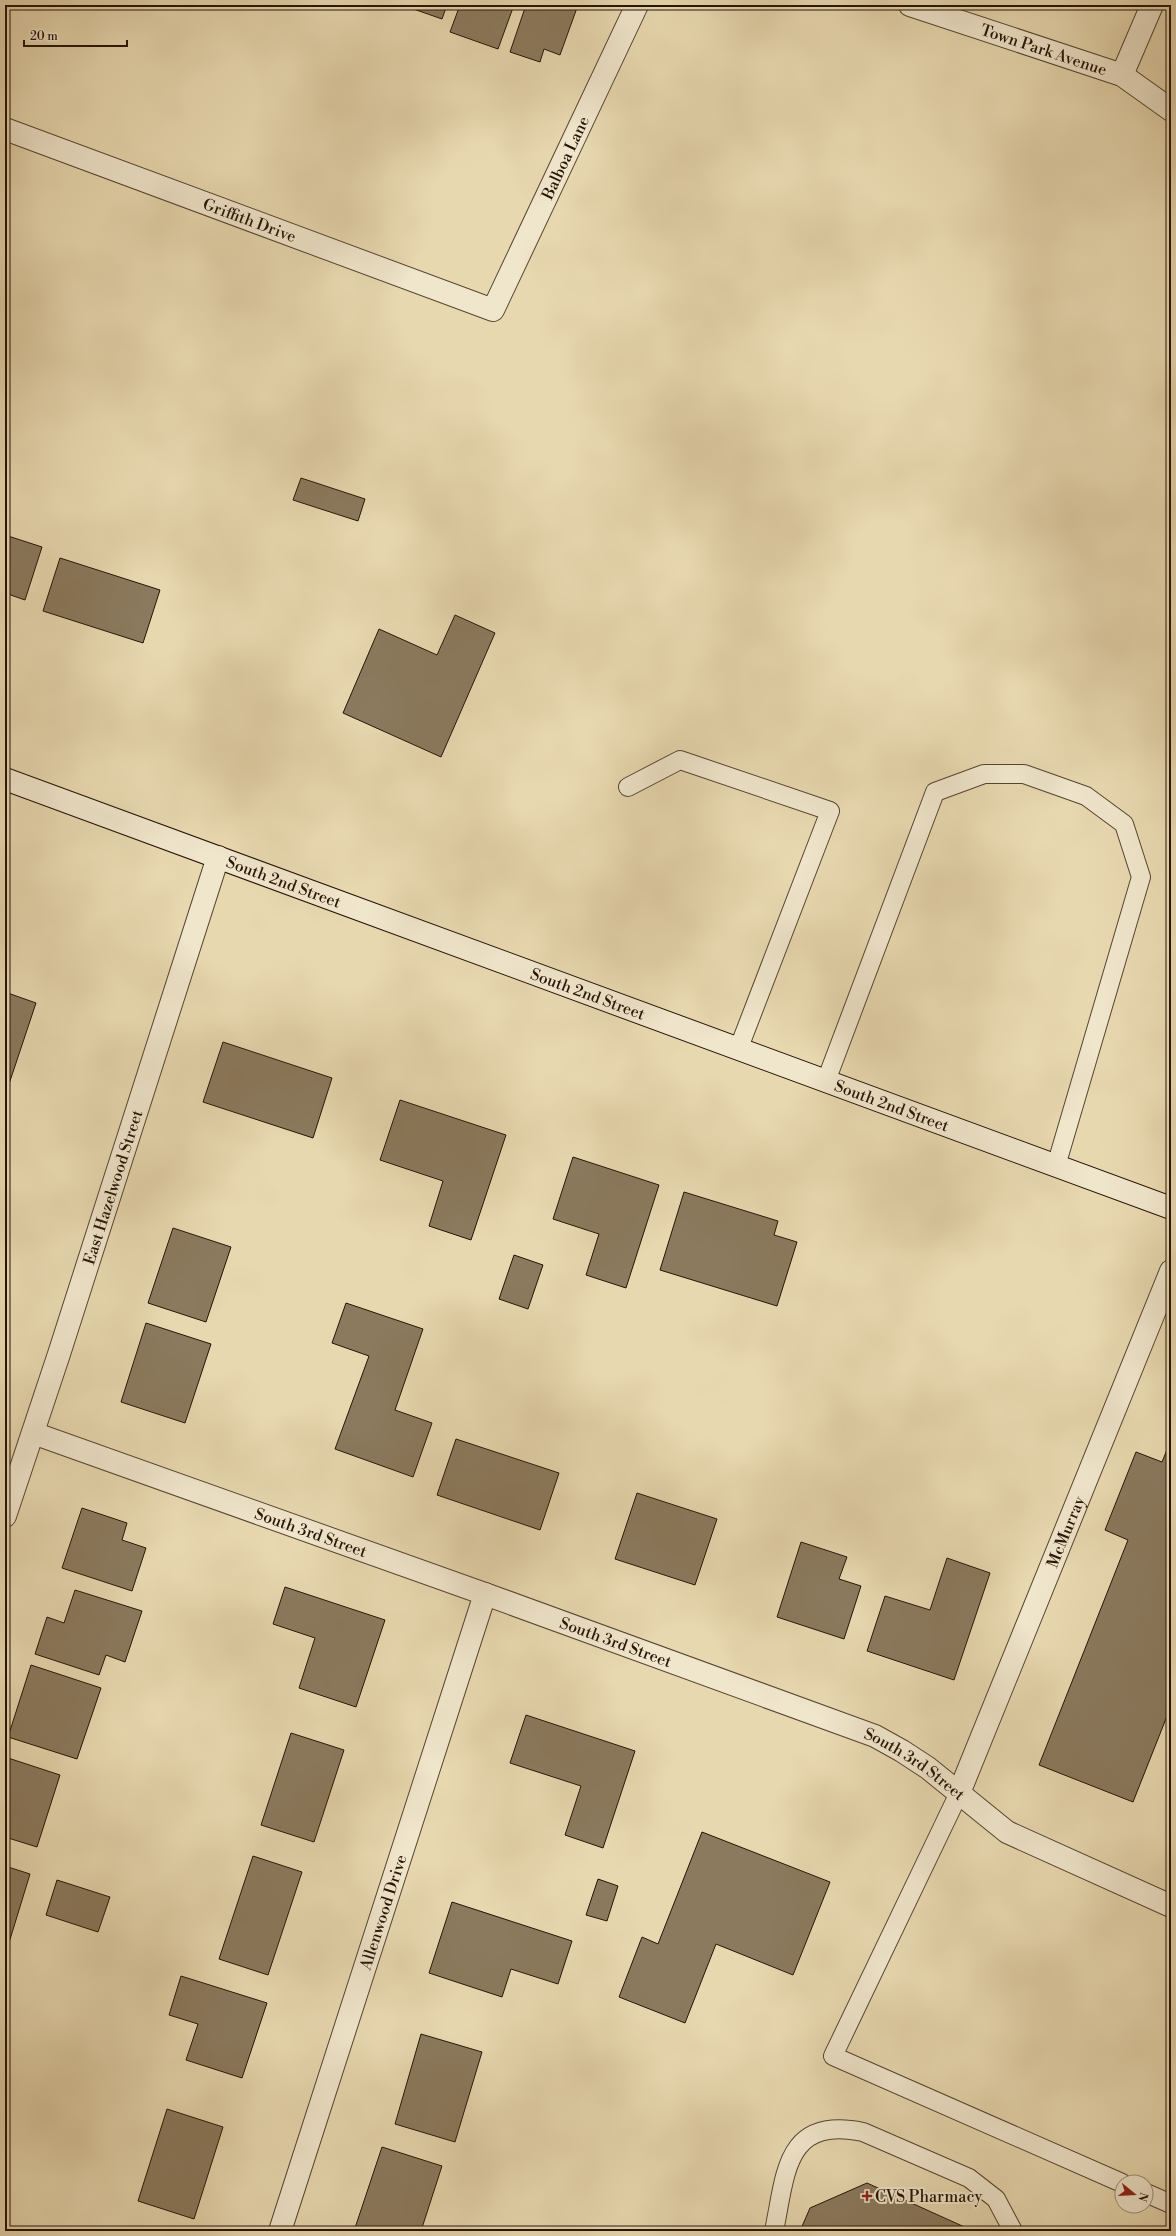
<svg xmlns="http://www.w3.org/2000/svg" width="1176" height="2236" font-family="'Libre Bodoni',serif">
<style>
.building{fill:#8b7a5e;stroke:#261406}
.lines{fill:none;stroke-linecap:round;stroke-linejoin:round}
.lane-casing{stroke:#564530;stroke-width:20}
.street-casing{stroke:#564530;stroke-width:24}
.secondary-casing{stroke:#261406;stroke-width:24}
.lane{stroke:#f0e6cc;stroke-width:18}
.street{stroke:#f0e6cc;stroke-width:22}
.secondary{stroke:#f0e6cc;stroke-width:22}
.poi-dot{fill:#8f2418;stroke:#f0e6cc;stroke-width:1.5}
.labels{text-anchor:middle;stroke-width:4;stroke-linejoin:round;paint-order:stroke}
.street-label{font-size:16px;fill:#261406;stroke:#f0e6cc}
.poi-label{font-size:16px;fill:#261406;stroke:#f0e6cc;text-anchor:start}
</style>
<rect width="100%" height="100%" fill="#e8d8b0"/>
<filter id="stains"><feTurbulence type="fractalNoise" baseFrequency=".005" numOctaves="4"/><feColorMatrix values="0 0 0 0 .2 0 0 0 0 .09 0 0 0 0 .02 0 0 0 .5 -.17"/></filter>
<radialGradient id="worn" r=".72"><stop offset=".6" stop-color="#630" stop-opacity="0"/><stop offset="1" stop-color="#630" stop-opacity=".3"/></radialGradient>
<g class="building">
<path d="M402,5H447L442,19Z"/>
<path d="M460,5H514L498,49L450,32Z"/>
<path d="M526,5H578L560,55L544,49L540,62L510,52Z"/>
<path d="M301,478L365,499L358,521L293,500Z"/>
<path d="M5,535L42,547L25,600L5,593Z"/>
<path d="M60,558L160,590L143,643L43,611Z"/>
<path d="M455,615L495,633L441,757L343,713L379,629L437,655Z"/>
<path d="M5,992L36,1003L6,1093H5Z"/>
<path d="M223,1042L332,1078L313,1138L203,1102Z"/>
<path d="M400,1100L506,1135L471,1240L429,1226L443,1181L380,1160Z"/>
<path d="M573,1157L659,1185L626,1288L586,1275L599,1234L553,1219Z"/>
<path d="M684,1192L778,1221L774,1235L797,1242L777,1306L660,1270Z"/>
<path d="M173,1228L231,1247L206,1322L148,1303Z"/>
<path d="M514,1255L543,1265L528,1309L499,1299Z"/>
<path d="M346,1303L423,1329L395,1410L432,1423L413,1477L335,1449L369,1356L332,1343Z"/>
<path d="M146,1323L211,1344L185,1423L121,1402Z"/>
<path d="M456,1439L559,1473L540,1530L437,1495Z"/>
<path d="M1171,1440V1706L1133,1802L1039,1765L1128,1540L1105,1530L1136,1452L1162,1462Z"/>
<path d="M637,1493L717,1519L695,1585L615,1559Z"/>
<path d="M82,1508L127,1523L122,1540L146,1548L132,1591L62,1568Z"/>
<path d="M801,1542L847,1557L839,1579L861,1586L844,1639L777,1617Z"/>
<path d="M947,1558L990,1573L954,1680L867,1651L885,1596L930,1610Z"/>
<path d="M285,1587L385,1620L356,1707L299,1688L315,1638L273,1624Z"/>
<path d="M75,1590L142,1611L125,1662L106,1655L99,1675L35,1654L47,1617L64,1623Z"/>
<path d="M31,1665L101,1688L77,1759L8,1737Z"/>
<path d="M526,1715L635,1751L603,1848L565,1835L581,1786L510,1763Z"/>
<path d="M291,1733L344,1750L314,1842L261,1825Z"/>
<path d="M5,1757L60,1775L37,1847L5,1837Z"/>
<path d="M702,1832L830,1882L793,1975L716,1944L685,2023L619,1997L642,1937L658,1944Z"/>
<path d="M253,1856L302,1872L268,1975L219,1959Z"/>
<path d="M5,1866L30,1874L8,1946L5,1945Z"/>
<path d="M598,1879L618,1886L607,1921L586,1915Z"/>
<path d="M57,1880L110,1897L98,1932L46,1915Z"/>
<path d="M452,1902L572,1941L558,1984L511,1969L502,1997L429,1973Z"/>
<path d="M181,1976L267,2003L242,2078L186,2060L198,2024L169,2015Z"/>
<path d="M421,2034L482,2052L455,2142L395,2124Z"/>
<path d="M167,2109L223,2127L194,2219L138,2201Z"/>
<path d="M382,2147L442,2166L421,2231H354Z"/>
<path d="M867,2183L969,2229L968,2231H800L810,2208Z"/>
</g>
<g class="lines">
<g class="lane-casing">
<g id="lane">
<path d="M628,787L680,760L830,811L738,1050"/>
<path d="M826,1081L935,792L984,774H1024L1086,796L1124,824L1141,877L1056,1166"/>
<path d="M959,1793L833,2056L1122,2183"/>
<path d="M1146,2193L1171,2204"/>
<path d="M774,2231C786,2173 785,2116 863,2132L969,2178L996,2199L1013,2231"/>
</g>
</g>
<g class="street-casing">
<g id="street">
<path id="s1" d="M910,5L1122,75L1171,110"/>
<path d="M1122,75L1152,5"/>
<path id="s2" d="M5,129L493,310L637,5"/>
<path id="s3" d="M33,1433L485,1594L875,1736L902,1751L928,1768L1007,1832L1171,1906"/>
<path id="s4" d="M5,1516L59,1354L218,857"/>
<path id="s5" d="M959,1793L1171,1271"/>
<path id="s6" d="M280,2231L485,1594"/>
</g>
</g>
<g class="secondary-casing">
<g id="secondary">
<path id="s7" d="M5,779L1171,1208"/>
</g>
</g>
<use href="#lane" class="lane"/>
<use href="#street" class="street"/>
<use href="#secondary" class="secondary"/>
</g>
<path class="poi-dot" d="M865 2190h4v4h4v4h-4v4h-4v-4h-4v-4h4z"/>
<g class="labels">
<g class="street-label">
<text dy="6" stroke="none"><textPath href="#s1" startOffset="141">Town Park Avenue</textPath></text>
<text dy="6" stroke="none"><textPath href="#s2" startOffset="689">Balboa Lane</textPath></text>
<text dy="6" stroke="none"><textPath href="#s2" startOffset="261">Griffith Drive</textPath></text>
<text dy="6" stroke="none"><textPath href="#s7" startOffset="297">South 2nd Street</textPath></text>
<text dy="6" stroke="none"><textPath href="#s7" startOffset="621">South 2nd Street</textPath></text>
<text dy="6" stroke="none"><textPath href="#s7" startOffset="945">South 2nd Street</textPath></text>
<text dy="6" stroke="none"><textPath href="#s4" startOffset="346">East Hazelwood Street</textPath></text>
<text dy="6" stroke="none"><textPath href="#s3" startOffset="295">South 3rd Street</textPath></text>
<text dy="6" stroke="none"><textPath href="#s5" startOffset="282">McMurray</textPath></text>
<text dy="6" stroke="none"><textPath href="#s3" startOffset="619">South 3rd Street</textPath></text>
<text dy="6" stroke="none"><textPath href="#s3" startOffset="943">South 3rd Street</textPath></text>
<text dy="6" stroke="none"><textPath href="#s6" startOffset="335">Allenwood Drive</textPath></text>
</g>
<g class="poi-label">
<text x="875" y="2202">CVS Pharmacy</text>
</g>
</g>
<rect width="1176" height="2236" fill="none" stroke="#e8d8b0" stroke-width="20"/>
<rect x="6" y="6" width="1164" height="2224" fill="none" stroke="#261406" stroke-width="2"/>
<rect x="10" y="10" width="1156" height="2216" fill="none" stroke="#261406"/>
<g transform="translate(1134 2194) rotate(108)"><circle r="19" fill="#f0e6cc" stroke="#9f927d"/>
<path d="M0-3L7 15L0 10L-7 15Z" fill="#8f2418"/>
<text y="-6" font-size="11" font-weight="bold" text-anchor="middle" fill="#261406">N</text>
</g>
<path d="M24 40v6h103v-6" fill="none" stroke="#261406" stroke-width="2"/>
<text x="30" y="40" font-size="12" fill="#261406" stroke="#f0e6cc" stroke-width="3" paint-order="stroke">20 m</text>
<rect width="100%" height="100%" filter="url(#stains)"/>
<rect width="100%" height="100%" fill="url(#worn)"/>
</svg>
